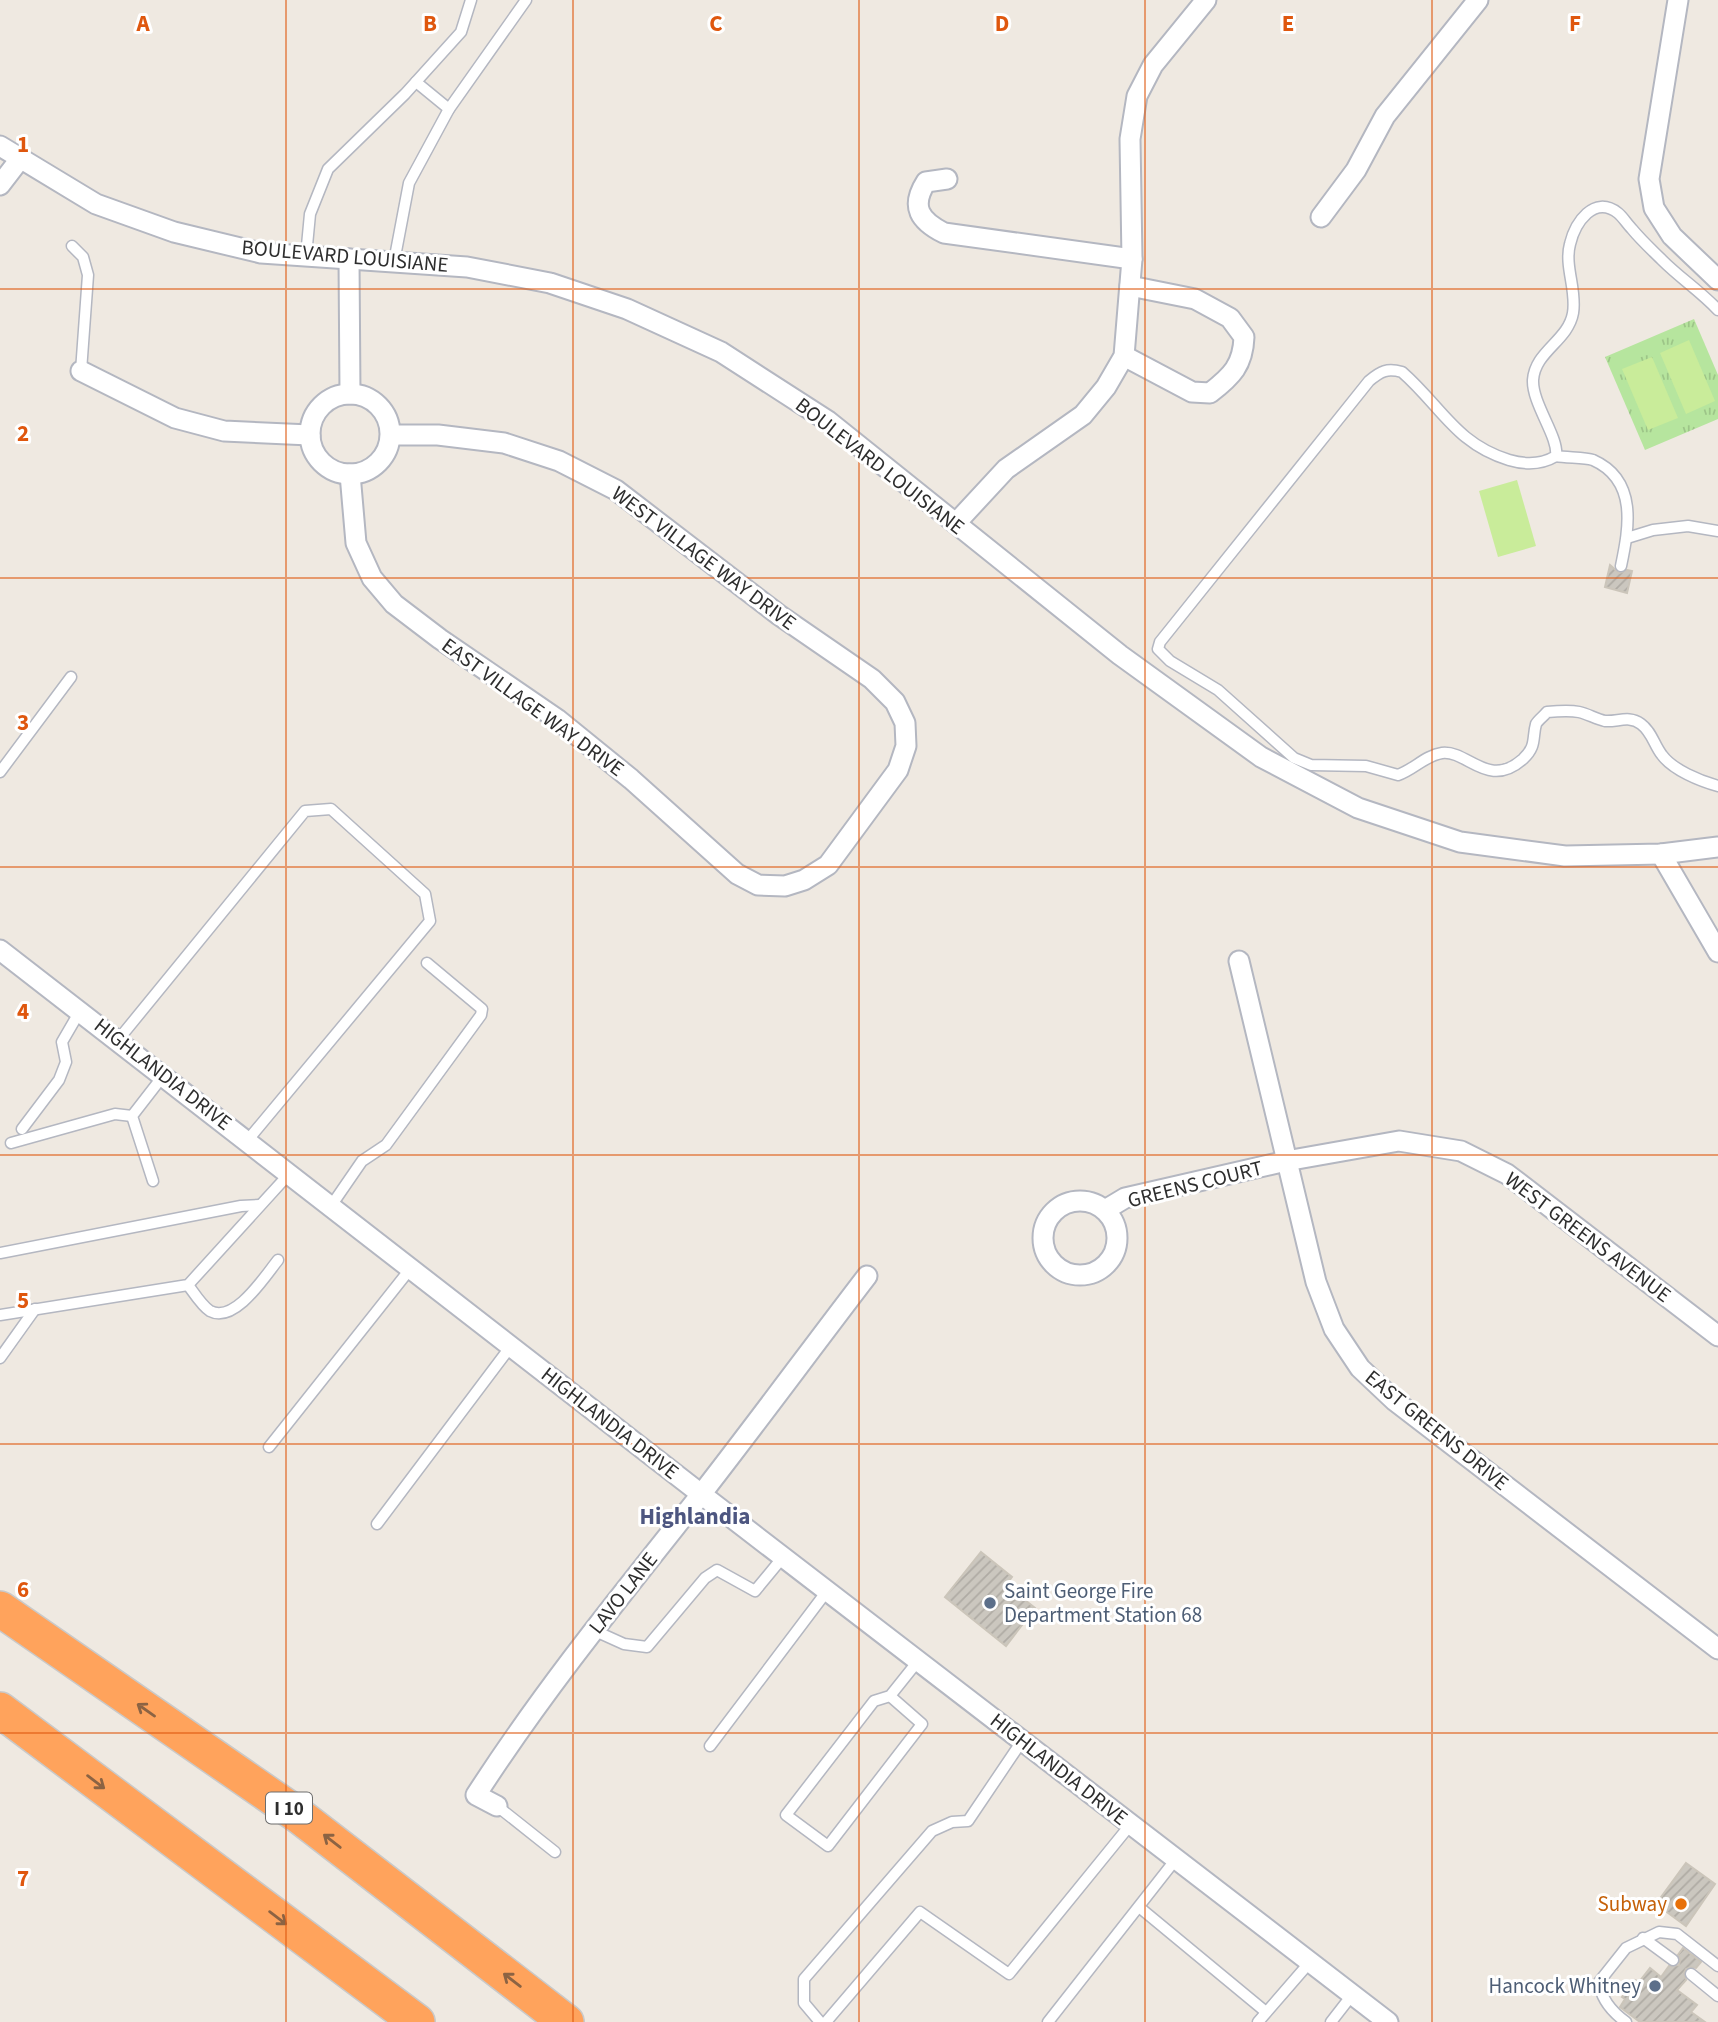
<svg xmlns="http://www.w3.org/2000/svg" width="1718" height="2022" font-family="'Source Sans 3',sans-serif">
<style>
.park{fill:url(#park-tufts)}
.pitch{fill:#c9ec9a}
.building{fill:url(#building-hatch);stroke:#cbc5ba;stroke-width:2}
.lines{fill:none;stroke-linecap:round;stroke-linejoin:round}
.service-casing{stroke:#b4b7c1;stroke-width:13}
.minor-casing{stroke:#b4b7c1;stroke-width:23}
.motorway-casing{stroke:#c9c9c9;stroke-width:38}
.service{stroke:#fff;stroke-width:10}
.minor{stroke:#fff;stroke-width:19}
.motorway{stroke:#ffa35c;stroke-width:35}
.oneway{stroke:#8c6343}
.grid{fill:none;stroke:#df570e;stroke-width:2;stroke-opacity:0.55}
.service-dot{fill:#5c6f8a;stroke:#fff;stroke-width:2.5}
.food-dot{fill:#e8710a;stroke:#fff;stroke-width:2.5}
.labels{text-anchor:middle;stroke-width:6;stroke-linejoin:round;paint-order:stroke}
.shield{fill:#fff;stroke:#6d6d6d;stroke-width:2}
.shield-label{font-size:19px;font-weight:bold;fill:#2e2e2e}
.street-label{font-size:21px;fill:#2e2e2e;stroke:#fff}
.service-label{font-size:21px;fill:#4e5e75;stroke:#fff;text-anchor:start}
.food-label{font-size:21px;fill:#c56008;stroke:#fff;text-anchor:end}
.neighbourhood-label{font-size:23px;font-weight:bold;fill:#4d5680;stroke:#fff}
.grid-label{font-size:23px;text-anchor:middle;font-weight:bold;fill:#df570e;stroke:#fff;stroke-width:6;stroke-linejoin:round;paint-order:stroke}
</style>
<defs>
<pattern id="park-tufts" width="24" height="20" patternUnits="userSpaceOnUse" patternTransform="scale(1.75)"><rect width="24" height="20" fill="#b6e59e"/><path d="M3 7l-1-3M5 7V3M7 7l1-3M15 17l-1-3M17 17v-4M19 17l1-3" fill="none" stroke="#9dc588"/></pattern>
<pattern id="building-hatch" width="6" height="6" patternUnits="userSpaceOnUse" patternTransform="scale(1.75)"><rect width="6" height="6" fill="#cbc7bf"/><path d="M-1 1l2-2M0 6l6-6M5 7l2-2" fill="none" stroke="#afaba4"/></pattern>
</defs>
<rect width="100%" height="100%" fill="#efe9e1"/>
<path class="park" d="M1694,319L1718,375V419L1645,450L1605,357Z"/>
<g class="pitch">
<path d="M1689,340L1715,401L1686,414L1660,353Z"/>
<path d="M1652,357L1678,418L1648,430L1622,369Z"/>
<path d="M1517,480L1536,546L1498,557L1479,491Z"/>
</g>
<g class="building">
<path d="M1610,565L1619,573L1627,570L1632,571L1627,593L1605,587Z"/>
<path d="M981,1552L1012,1577L1006,1585L1035,1608L1006,1646L945,1597Z"/>
<path d="M1686,1863L1715,1884L1686,1926L1656,1904Z"/>
<path d="M1683,1948L1701,1962L1696,1968L1691,1967L1686,1969L1684,1973L1686,1980L1677,1990L1697,2005L1691,2012L1705,2022H1640L1620,2007L1625,1999L1622,1997L1635,1980L1639,1982L1650,1968L1661,1977L1669,1966L1679,1965L1680,1960L1678,1955Z"/>
</g>
<g class="lines">
<g class="service-casing">
<g id="service">
<path d="M416,82L449,109"/>
<path d="M72,246L83,257L88,275L81,371"/>
<path d="M306,256L310,214L328,169L405,94L461,32L471,0"/>
<path d="M394,262L409,183L449,109L526,0"/>
<path d="M1718,310C1700,291 1680,278 1662,260C1652,250 1641,240 1632,229C1627,224 1623,217 1618,213C1594,194 1575,223 1570,244C1564,266 1577,290 1573,313C1568,341 1535,351 1533,380C1532,404 1559,437 1556,456C1541,465 1526,465 1509,460C1456,444 1441,406 1402,372C1387,368 1381,371 1369,381L1160,642L1158,649L1170,661L1218,690L1294,758L1311,765L1366,766L1398,775C1413,770 1426,755 1442,753C1468,750 1488,790 1523,759C1537,746 1532,738 1536,724C1538,720 1544,716 1547,712C1558,711 1569,710 1579,712C1588,714 1596,719 1605,721C1618,722 1629,715 1641,724C1652,732 1654,745 1662,755C1673,770 1700,781 1718,786"/>
<path d="M1556,456C1567,458 1585,457 1593,460C1638,480 1629,528 1621,566"/>
<path d="M1627,538L1653,530L1688,526L1718,531"/>
<path d="M0,772L71,677"/>
<path d="M118,1040L305,811L331,809L425,894L430,921L247,1141"/>
<path d="M22,1129L59,1080L66,1062L62,1042L80,1011"/>
<path d="M11,1143L115,1114L132,1116"/>
<path d="M153,1181L132,1116L163,1076"/>
<path d="M331,1206L362,1161L386,1145L481,1015L482,1009L427,963"/>
<path d="M0,1253L241,1206L260,1205"/>
<path d="M188,1285C194,1293 202,1306 210,1311C235,1324 265,1276 278,1260"/>
<path d="M0,1315L188,1285L289,1174"/>
<path d="M0,1358L35,1309"/>
<path d="M269,1447L411,1268"/>
<path d="M377,1524L511,1346"/>
<path d="M593,1630L624,1644L647,1647L705,1578L717,1570L755,1591L783,1557"/>
<path d="M890,1696L922,1724L828,1846L786,1815L874,1701L890,1696L918,1661"/>
<path d="M710,1746L827,1591"/>
<path d="M497,1806L555,1852"/>
<path d="M1139,1907L1266,2012"/>
<path d="M1643,1938L1673,1960"/>
<path d="M1691,1974L1718,1996"/>
<path d="M820,2022L804,2003V1979L932,1831L952,1822L968,1821L1022,1741"/>
<path d="M826,2022L920,1912L1009,1974L1131,1824"/>
<path d="M1048,2022L1176,1859"/>
<path d="M1258,2022L1310,1962"/>
<path d="M1331,2022L1352,1995"/>
<path d="M1626,2022C1612,2012 1601,1999 1599,1982L1626,1948L1659,1932L1677,1934L1718,1966"/>
</g>
</g>
<g class="minor-casing">
<g id="minor">
<path d="M1678,0L1649,179L1654,208L1672,236L1718,280"/>
<path d="M0,146L96,204L174,232L261,253L467,267L550,283L627,309L721,352L828,421L1120,655L1261,757L1358,808L1460,842L1565,856L1661,854L1718,847"/>
<path d="M947,179L926,182C910,207 920,221 944,233L1132,259"/>
<path d="M0,185L20,159"/>
<path d="M1321,217L1356,170L1385,116L1478,0"/>
<path d="M349,259L350,394"/>
<path d="M1124,356L1192,392L1210,393C1232,376 1243,365 1244,337L1230,318L1195,299L1130,286"/>
<path d="M81,371L175,418L224,431L310,435"/>
<circle cx="350" cy="434" r="40"/>
<path d="M350,474L356,543L372,578L394,604L440,639L557,719L631,779L737,874L758,885L785,886L804,880L828,865L898,770L906,746L905,723L895,702L872,679L779,615L616,490L559,461L504,443L438,435H391"/>
<path d="M956,523L1006,469L1083,415L1106,387L1124,356L1132,259L1130,139L1137,96L1153,65L1206,0"/>
<path d="M1661,854L1718,952"/>
<path d="M0,950L701,1494L1388,2022"/>
<path d="M1239,961L1316,1282L1334,1329L1360,1368L1395,1401L1718,1649"/>
<circle cx="1080" cy="1238" r="37"/>
<path d="M1105,1210L1125,1198L1286,1161L1399,1141L1461,1151L1507,1174L1718,1336"/>
<path d="M497,1806L476,1795C543,1691 622,1594 699,1497C756,1424 811,1349 867,1276"/>
</g>
</g>
<g class="motorway-casing">
<g id="motorway">
<path d="M0,1609L298,1815L566,2022"/>
<path d="M0,1710L417,2022"/>
</g>
</g>
<use href="#service" class="service"/>
<use href="#minor" class="minor"/>
<use href="#motorway" class="motorway"/>
</g>
<defs><path id="oneway-shaft" d="M-6 0H5M1.5-3L5.5 0L1.5 3" fill="none" stroke-width="1.6" stroke-linecap="round" stroke-linejoin="round" transform="scale(1.75)"/></defs>
<g class="oneway">
<use href="#oneway-shaft" transform="translate(146 1710) rotate(-145)"/>
<use href="#oneway-shaft" transform="translate(96 1782) rotate(37)"/>
<use href="#oneway-shaft" transform="translate(332 1841) rotate(-142)"/>
<use href="#oneway-shaft" transform="translate(278 1918) rotate(37)"/>
<use href="#oneway-shaft" transform="translate(512 1980) rotate(-142)"/>
</g>
<path class="grid" d="M286,0V2022M573,0V2022M859,0V2022M1145,0V2022M1432,0V2022M0,289H1718M0,578H1718M0,867H1718M0,1155H1718M0,1444H1718M0,1733H1718"/>
<g class="service-dot">
<circle cx="990" cy="1603" r="7"/>
<circle cx="1655" cy="1986" r="7"/>
</g>
<circle class="food-dot" cx="1681" cy="1904" r="7"/>
<g class="labels">
<rect class="shield" x="266" y="1792.5" width="46" height="31" rx="5"/>
<g class="shield-label">
<text x="289" y="1815">I 10</text>
</g>
<g class="street-label">
<text transform="translate(345 256) rotate(5)" y="7">BOULEVARD LOUISIANE</text>
<text transform="translate(880 466) rotate(38)" y="7">BOULEVARD LOUISIANE</text>
<text transform="translate(704 558) rotate(37)" y="7">WEST VILLAGE WAY DRIVE</text>
<text transform="translate(533 707) rotate(36)" y="7">EAST VILLAGE WAY DRIVE</text>
<text transform="translate(163 1074) rotate(38)" y="7">HIGHLANDIA DRIVE</text>
<text transform="translate(1195 1184) rotate(-14)" y="7">GREENS COURT</text>
<text transform="translate(1588 1237) rotate(37)" y="7">WEST GREENS AVENUE</text>
<text transform="translate(610 1423) rotate(38)" y="7">HIGHLANDIA DRIVE</text>
<text transform="translate(1437 1430) rotate(39)" y="7">EAST GREENS DRIVE</text>
<text transform="translate(623 1593) rotate(-52)" y="7">LAVO LANE</text>
<text transform="translate(1059 1769) rotate(38)" y="7">HIGHLANDIA DRIVE</text>
</g>
<g class="service-label">
<text x="1004" y="1598">Saint George Fire<tspan x="1004" dy="24">Department Station 68</tspan></text>
<text x="1641" y="1993" text-anchor="end">Hancock Whitney</text>
</g>
<g class="food-label">
<text x="1667" y="1911">Subway</text>
</g>
<g class="neighbourhood-label">
<text x="695" y="1524">Highlandia</text>
</g>
</g>
<g class="grid-label">
<text x="143" y="31">A</text>
<text x="430" y="31">B</text>
<text x="716" y="31">C</text>
<text x="1002" y="31">D</text>
<text x="1288" y="31">E</text>
<text x="1575" y="31">F</text>
<text x="23" y="152">1</text>
<text x="23" y="441">2</text>
<text x="23" y="730">3</text>
<text x="23" y="1019">4</text>
<text x="23" y="1308">5</text>
<text x="23" y="1597">6</text>
<text x="23" y="1886">7</text>
</g>
</svg>
